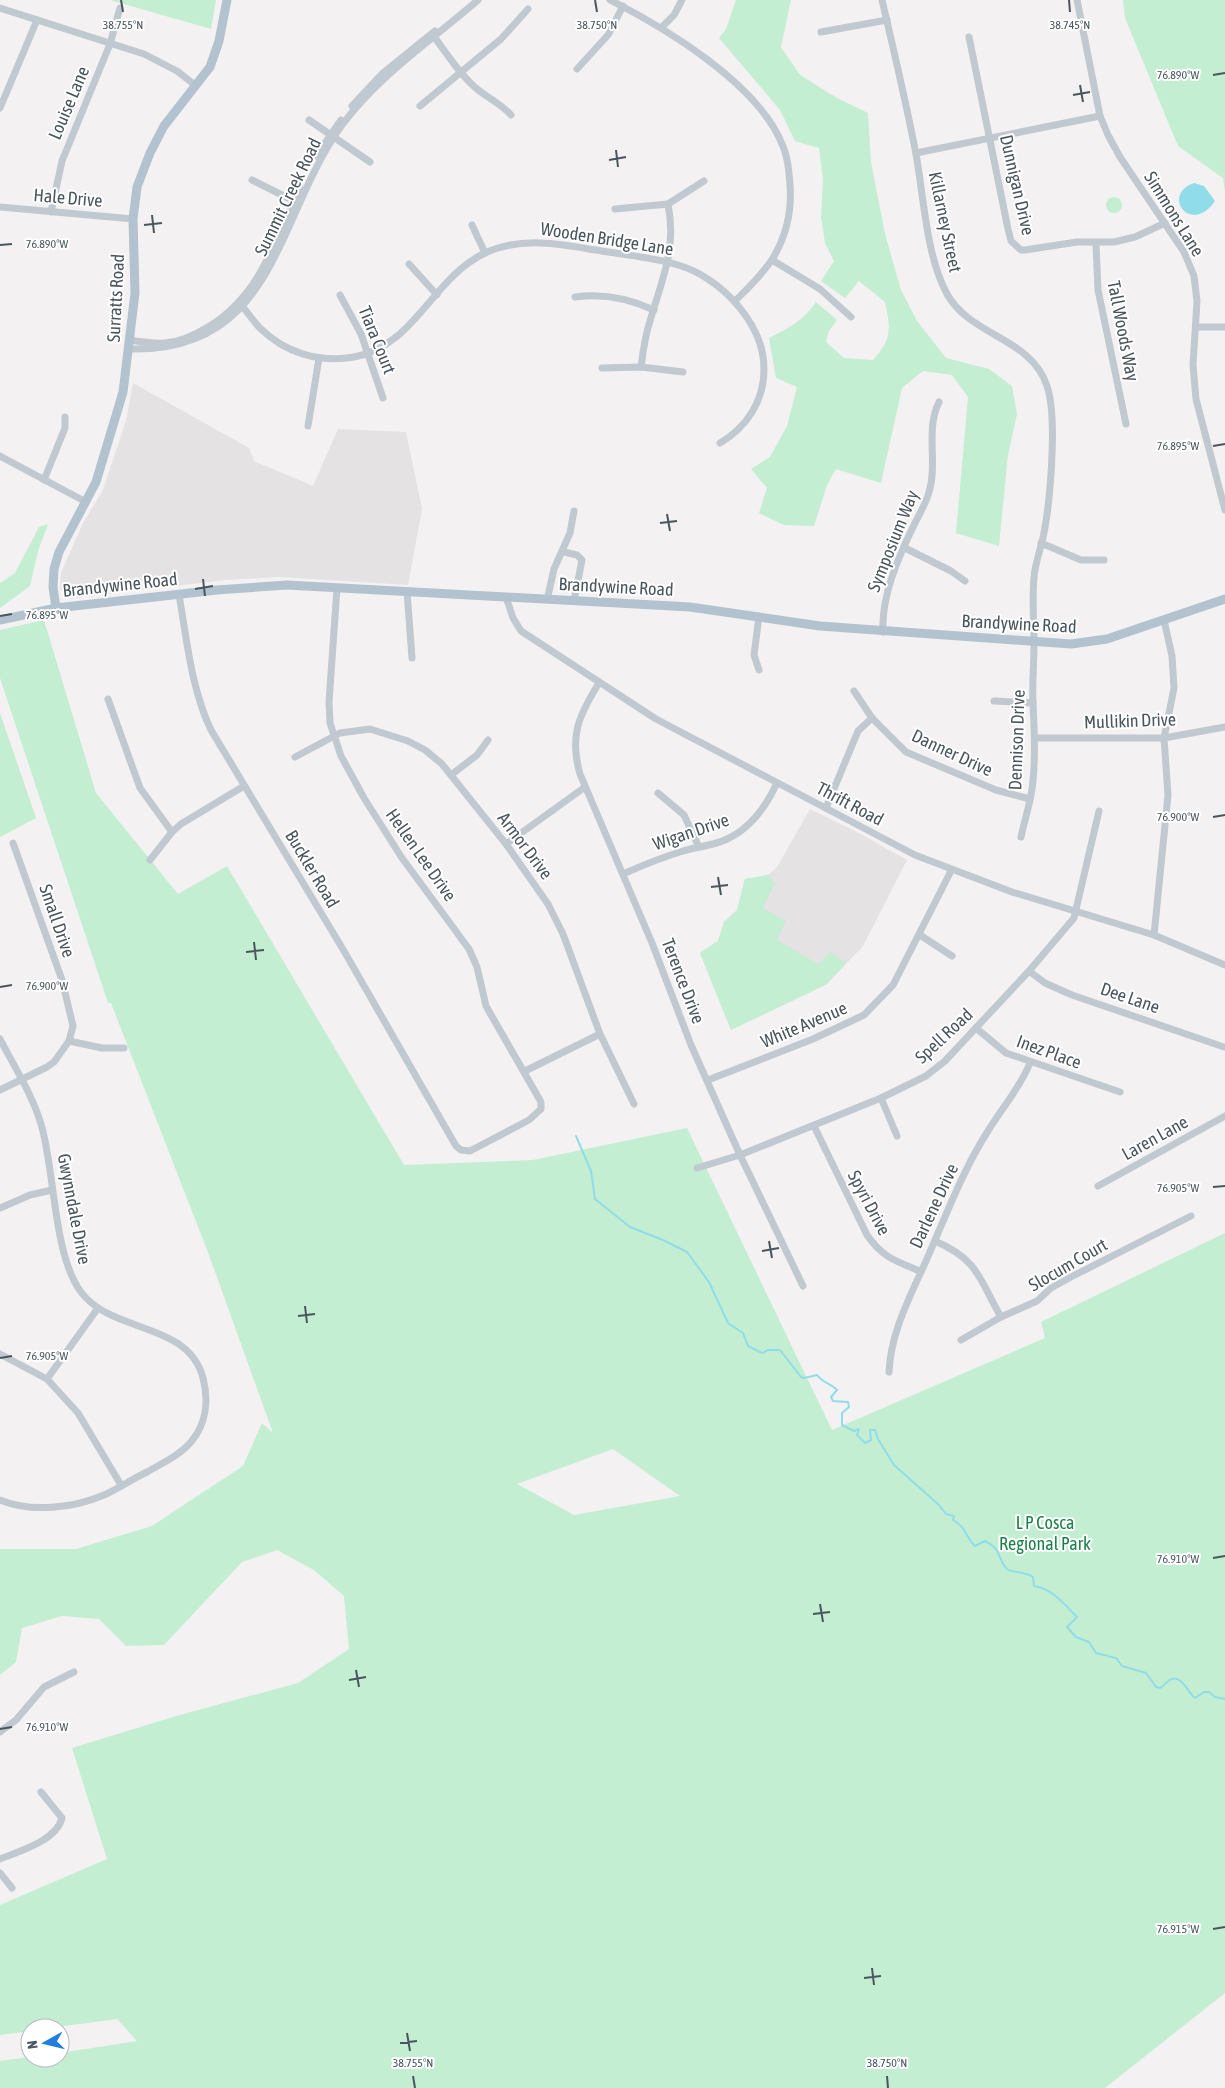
<svg xmlns="http://www.w3.org/2000/svg" width="1225" height="2088" font-family="'Asap Condensed',sans-serif">
<style>
.education{fill:#e4e2e3}
.green{fill:#c3eed1;fill-rule:evenodd}
.water{fill:#91dce9}
.lines{fill:none;stroke-linecap:round;stroke-linejoin:round}
.stream{stroke:#91dce9;stroke-width:2}
.minor{stroke:#c0c9cf;stroke-width:7}
.major{stroke:#b2c2cf;stroke-width:9}
.ticks{fill:none;stroke:#4a565e;stroke-width:2}
.labels{text-anchor:middle;stroke-width:4;stroke-linejoin:round;paint-order:stroke}
.street-label{font-size:18px;fill:#4a565e;stroke:#fff}
.park-label{font-size:18px;fill:#1b7f47;stroke:#fff}
.ticks-label{font-size:12px;text-anchor:middle;fill:#4a565e;stroke:#fff;stroke-width:4;stroke-linejoin:round;paint-order:stroke}
</style>
<rect width="100%" height="100%" fill="#f3f1f2"/>
<g class="education">
<path d="M133,383L249,448L254,461L313,486L338,429L406,432L422,509L408,585L279,577L225,580L67,599L60,589L61,573L83,523L103,490L126,421Z"/>
<path d="M810,809L859,833L907,860L863,946L827,984L731,1030L700,953L718,941L724,922L737,910L745,879L768,875L777,867Z"/>
</g>
<g class="green">
<path d="M110,0H216L211,29Z"/>
<path d="M736,0H791L781,47L800,75L837,98L868,113L871,162L885,234L901,290L917,321L946,358L989,369L1012,386L1017,414L1008,455L999,546L956,533L968,397L952,375L923,371L902,388L881,483L836,469L827,485L814,526L784,525L759,513L767,488L751,469L770,457L787,426L797,387L776,378L769,338C789,328 803,321 816,302L837,320L829,331L826,342L844,358L873,360C892,339 891,329 885,302L859,281L845,298L821,281L834,261L825,243L821,217L823,180L819,148L795,141L780,110L719,38L726,29Z"/>
<path d="M1123,0H1225V192L1223,178L1178,146L1125,18Z"/>
<circle cx="1114" cy="205" r="8"/>
<path d="M48,524L38,551L30,586L0,608V583L15,573L39,527Z"/>
<path d="M44,620L96,793L178,894L227,866L404,1165L533,1160L687,1128L832,1430L1045,1338L1041,1322L1225,1233V1993L1105,2088H0V2061L30,2057L60,2058V2053L137,2041L117,2019L50,2028H30V2031L0,2035V1905L107,1859L72,1748L176,1716L298,1683L349,1649L344,1596L314,1570L277,1550L242,1562L164,1645L126,1646L99,1619L62,1616L22,1628L16,1662L0,1675V1549H76L152,1526L243,1466L262,1423L273,1433L209,1255L111,1003H108L0,678V630ZM613,1449L680,1496L574,1515L517,1484Z"/>
<path d="M0,713L36,818L0,837Z"/>
<path d="M768,875L775,883L763,908L786,921L777,940L818,964L830,952L846,963L827,984L731,1030L700,953L718,941L724,922L737,910L745,879Z"/>
</g>
<path class="water" d="M1194,183L1204,186L1215,201C1191,236 1160,195 1194,183Z"/>
<g class="lines">
<path class="stream" d="M576,1136L591,1171L595,1199L630,1227L663,1240L687,1252L709,1282L728,1323L743,1333L748,1346L762,1353L768,1350H780L801,1377L804,1378L817,1375C823,1383 830,1383 837,1390L831,1397L833,1401L848,1402L849,1407L842,1413V1425L854,1431L859,1429L857,1435L865,1443L871,1440L870,1430H875L878,1439L894,1465L939,1505L946,1514L954,1516L953,1520C967,1528 965,1537 975,1546L985,1541C1003,1550 997,1559 1007,1569C1012,1573 1024,1571 1033,1577L1034,1586C1053,1589 1064,1604 1077,1617L1067,1627L1076,1637L1089,1642L1096,1653L1116,1658L1122,1666L1146,1673L1156,1687L1160,1688C1164,1686 1167,1681 1170,1680C1181,1673 1189,1694 1195,1698L1204,1692H1209L1215,1697L1225,1699"/>
<g class="minor">
<path d="M610,0C667,29 758,84 782,144C788,157 789,172 790,185C792,211 786,236 773,258C763,274 748,288 735,301"/>
<path d="M882,0C894,51 906,102 916,154C924,198 926,255 947,294C971,337 1031,337 1047,386C1058,418 1050,508 1042,542C1039,554 1035,565 1034,577C1032,600 1034,622 1034,645C1034,664 1032,684 1033,703C1034,729 1036,754 1033,780C1032,798 1025,818 1021,837"/>
<path d="M1077,0L1100,116L1108,135L1120,157L1184,252L1194,276L1197,301L1193,365L1196,399L1225,510"/>
<path d="M0,8L144,54L177,71L195,85"/>
<path d="M662,27L674,15L682,0"/>
<path d="M821,32L887,20"/>
<path d="M432,34C446,52 459,74 477,89C488,98 501,104 511,115"/>
<path d="M969,37L1008,229L1011,241L1021,250H1025L1077,242H1114L1135,237L1165,223"/>
<path d="M577,69L608,35L623,6"/>
<path d="M352,106L383,73L435,31"/>
<path d="M420,106L501,39L528,9"/>
<path d="M0,108L37,20"/>
<path d="M309,120L370,162"/>
<path d="M916,153L1100,116"/>
<path d="M316,156L341,120"/>
<path d="M252,180L298,203"/>
<path d="M0,207L133,219"/>
<path d="M615,209L668,204L704,181"/>
<path d="M51,212L62,161L110,44L120,8"/>
<path d="M472,225L485,253"/>
<path d="M1096,244L1098,290L1126,424"/>
<path d="M772,260L820,289L851,317"/>
<path d="M409,264L437,295"/>
<path d="M340,295L361,334L383,398"/>
<path d="M575,297C603,293 628,298 654,310"/>
<path d="M239,302C246,310 252,320 260,328C285,353 319,363 354,357C415,346 432,278 485,253C522,236 558,244 596,250C623,255 652,257 678,265C720,277 764,323 764,369C764,401 747,427 720,443"/>
<path d="M1196,327H1225"/>
<path d="M130,340C142,342 154,344 165,343C180,342 195,335 208,327C261,295 275,240 300,188"/>
<path d="M129,349C277,353 275,217 342,125C378,76 432,40 478,0"/>
<path d="M641,367C643,351 645,336 650,321C662,279 677,249 668,204"/>
<path d="M602,368L641,367L683,372"/>
<path d="M308,426L319,358"/>
<path d="M0,456L86,502"/>
<path d="M44,480L65,428V417"/>
<path d="M1041,543L1081,560H1104"/>
<path d="M905,548L951,571L965,581"/>
<path d="M564,552L577,555L582,560L574,601"/>
<path d="M407,591L412,658"/>
<path d="M179,595C187,640 191,688 211,730L344,951L456,1146L461,1150L470,1151L529,1120L541,1109V1102L486,1006L477,967L469,949L402,858L364,798L341,756L330,723L329,702L337,588"/>
<path d="M506,597L513,618L521,631L656,719L915,855L1012,892L1154,935L1225,965"/>
<path d="M547,600L554,569L570,533L574,511"/>
<path d="M883,632C881,597 898,558 913,527C918,516 926,504 929,492C938,463 925,430 939,402"/>
<path d="M759,670L754,655L759,616"/>
<path d="M599,683C579,715 569,736 580,774L652,943L691,1045L740,1155L803,1286"/>
<path d="M854,691L872,718L906,752L996,790L1030,799"/>
<path d="M108,699L140,788L172,832"/>
<path d="M994,701L1033,703"/>
<path d="M1035,738H1164L1225,727"/>
<path d="M295,757L340,733L370,729L408,741L425,750L442,764L506,844L548,904L563,934L600,1034L634,1104"/>
<path d="M451,775L477,755L488,740"/>
<path d="M658,793L684,815L699,847"/>
<path d="M826,808L858,731L872,718"/>
<path d="M506,844L585,787"/>
<path d="M150,860L172,832L181,824L244,786"/>
<path d="M623,874C641,866 660,858 680,852C691,848 702,847 713,844C745,836 764,811 777,783"/>
<path d="M920,935L952,956"/>
<path d="M1154,935L1168,795L1164,738L1174,688L1172,656L1164,620"/>
<path d="M1029,971L1045,983L1072,995L1224,1047"/>
<path d="M976,1028L1006,1053L1120,1092"/>
<path d="M0,1039C14,1066 32,1094 41,1124C55,1170 53,1255 81,1292C112,1334 188,1321 203,1378C209,1401 206,1424 191,1442C179,1456 162,1463 147,1472C132,1479 118,1489 104,1495C74,1508 31,1513 0,1500"/>
<path d="M69,1041L102,1048H124"/>
<path d="M525,1071L600,1034"/>
<path d="M708,1080L813,1039L864,1015L893,985L951,871"/>
<path d="M0,1090L47,1067L54,1062L69,1041L73,1026L62,980L13,843"/>
<path d="M881,1098L897,1136"/>
<path d="M814,1126L867,1235C883,1258 896,1261 920,1271"/>
<path d="M697,1168L740,1155L881,1098L926,1076L945,1061L1029,971L1074,918L1099,811"/>
<path d="M1098,1186L1225,1116"/>
<path d="M0,1208L30,1195L52,1190"/>
<path d="M935,1241C979,1260 979,1279 1001,1317"/>
<path d="M961,1340L1001,1317L1037,1301L1051,1288L1071,1277L1191,1216"/>
<path d="M0,1354L47,1379L78,1413L121,1485"/>
<path d="M889,1372C891,1325 918,1283 935,1240C951,1203 966,1165 988,1131C1002,1108 1020,1088 1030,1063"/>
<path d="M47,1379L98,1308"/>
<path d="M0,1732L16,1720L44,1687L74,1672"/>
<path d="M0,1859C20,1851 56,1841 62,1818L41,1792"/>
<path d="M0,1873L12,1888"/>
</g>
<g class="major">
<path d="M56,608L53,587L54,569L59,552L96,482L123,392L135,293L133,219L137,187L150,153L164,126L210,67L219,41L227,0"/>
<path d="M0,620L56,608L217,590L287,585L690,607L820,626L1071,644L1107,639L1225,599"/>
</g>
</g>
<path class="ticks" d="M121,0L123,12M595,0L597,12M1069,0L1070,12M1213,75L1225,73M1080,85L1083,102M1073,95L1090,92M616,150L618,167M609,160L626,157M152,215L154,233M144,225L162,223M0,245L12,244M1213,446L1225,444M667,514L670,531M660,523L677,521M203,579L205,596M195,589L213,586M0,616L12,614M1213,817L1225,815M718,877L721,895M711,887L728,885M254,942L256,960M246,952L264,950M0,987L12,985M1213,1187L1225,1186M769,1241L772,1258M762,1251L779,1248M305,1306L307,1323M298,1316L315,1314M0,1358L12,1356M1213,1558L1225,1556M820,1604L823,1622M813,1614L830,1612M356,1670L359,1687M349,1680L366,1677M0,1729L12,1727M1213,1929L1225,1927M872,1968L874,1985M864,1978L881,1976M407,2033L410,2051M400,2043L417,2041M413,2076L415,2088M887,2076L888,2088"/>
<g class="labels">
<g class="street-label">
<text transform="translate(69 103) rotate(-67)" y="6">Louise Lane</text>
<text transform="translate(1017 185) rotate(77)" y="6">Dunnigan Drive</text>
<text transform="translate(288 197) rotate(-64)" y="6">Summit Creek Road</text>
<text transform="translate(68 198) rotate(5)" y="6">Hale Drive</text>
<text transform="translate(1174 214) rotate(58)" y="6">Simmons Lane</text>
<text transform="translate(945 222) rotate(78)" y="6">Killarney Street</text>
<text transform="translate(607 239) rotate(9)" y="6">Wooden Bridge Lane</text>
<text transform="translate(116 298) rotate(-87)" y="6">Surratts Road</text>
<text transform="translate(1123 331) rotate(79)" y="6">Tall Woods Way</text>
<text transform="translate(377 340) rotate(68)" y="6">Tiara Court</text>
<text transform="translate(893 541) rotate(-68)" y="6">Symposium Way</text>
<text transform="translate(120 585) rotate(-6)" y="6">Brandywine Road</text>
<text transform="translate(616 587) rotate(3)" y="6">Brandywine Road</text>
<text transform="translate(1019 624) rotate(3)" y="6">Brandywine Road</text>
<text transform="translate(1130 721) rotate(-2)" y="6">Mullikin Drive</text>
<text transform="translate(1017 740) rotate(-88)" y="6">Dennison Drive</text>
<text transform="translate(952 753) rotate(25)" y="6">Danner Drive</text>
<text transform="translate(850 804) rotate(28)" y="6">Thrift Road</text>
<text transform="translate(691 832) rotate(-19)" y="6">Wigan Drive</text>
<text transform="translate(525 846) rotate(53)" y="6">Armor Drive</text>
<text transform="translate(421 855) rotate(55)" y="6">Hellen Lee Drive</text>
<text transform="translate(312 869) rotate(59)" y="6">Buckler Road</text>
<text transform="translate(57 921) rotate(71)" y="6">Small Drive</text>
<text transform="translate(683 981) rotate(69)" y="6">Terence Drive</text>
<text transform="translate(1130 998) rotate(19)" y="6">Dee Lane</text>
<text transform="translate(804 1025) rotate(-23)" y="6">White Avenue</text>
<text transform="translate(944 1036) rotate(-43)" y="6">Spell Road</text>
<text transform="translate(1049 1052) rotate(20)" y="6">Inez Place</text>
<text transform="translate(1155 1138) rotate(-29)" y="6">Laren Lane</text>
<text transform="translate(869 1203) rotate(62)" y="6">Spyri Drive</text>
<text transform="translate(934 1206) rotate(-65)" y="6">Darlene Drive</text>
<text transform="translate(74 1209) rotate(79)" y="6">Gwynndale Drive</text>
<text transform="translate(1068 1265) rotate(-30)" y="6">Slocum Court</text>
</g>
<g class="park-label">
<text x="1045" y="1529">L P Cosca<tspan x="1045" dy="21">Regional Park</tspan></text>
</g>
</g>
<g class="ticks-label">
<text x="123" y="29">38.755°N</text>
<text x="597" y="29">38.750°N</text>
<text x="1070" y="29">38.745°N</text>
<text x="1178" y="79">76.890°W</text>
<text x="47" y="248">76.890°W</text>
<text x="1178" y="450">76.895°W</text>
<text x="47" y="619">76.895°W</text>
<text x="1178" y="821">76.900°W</text>
<text x="47" y="990">76.900°W</text>
<text x="1178" y="1192">76.905°W</text>
<text x="47" y="1360">76.905°W</text>
<text x="1178" y="1563">76.910°W</text>
<text x="47" y="1731">76.910°W</text>
<text x="1178" y="1933">76.915°W</text>
<text x="413" y="2067">38.755°N</text>
<text x="887" y="2067">38.750°N</text>
</g>
<g transform="translate(45 2043) rotate(262)"><circle r="24" fill="#ffffff" stroke="#b7bbbf"/>
<path d="M0-4L9 19L0 12L-9 19Z" fill="#207edf"/>
<text y="-8" font-size="14" font-weight="bold" text-anchor="middle" fill="#4a565e">N</text>
</g>
</svg>
